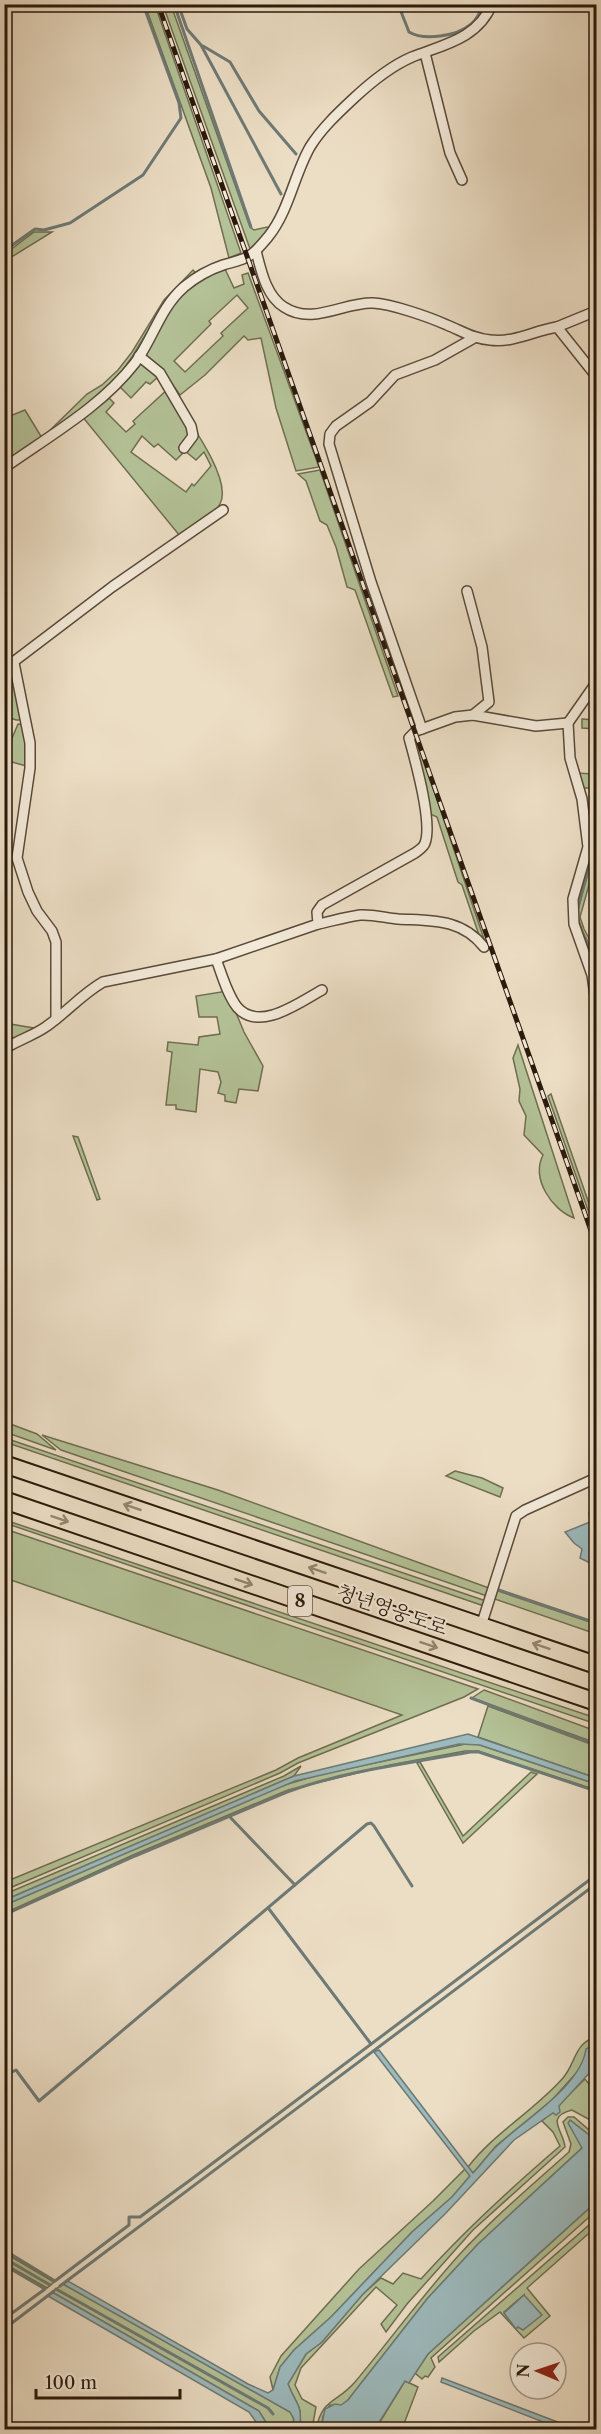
<svg xmlns="http://www.w3.org/2000/svg" width="601" height="2434" font-family="'Libre Caslon Text','Noto Serif KR',serif">
<style>
.green{fill:#b4c297;stroke:#6f6e51;stroke-width:1.5;fill-rule:evenodd}
.water{fill:#9cbabd;stroke:#6e7a76;stroke-width:1.5}
.lines{fill:none;stroke-linecap:round;stroke-linejoin:round}
.stream{stroke:#6e7a76;stroke-width:3}
.minor-casing{stroke:#5a4a3a;stroke-width:12}
.motorway-casing{stroke:#2a190b;stroke-width:20}
.minor{stroke:#f3ead9;stroke-width:9}
.motorway{stroke:#ecdec5;stroke-width:16}
.rail-casing{stroke:#2a190b;stroke-width:5}
.rail{stroke:#f3ead9;stroke-width:3;stroke-dasharray:9;stroke-linecap:butt}
.oneway{stroke:#958571}
.labels{text-anchor:middle;stroke-width:4.5;stroke-linejoin:round;paint-order:stroke}
.shield{fill:#f3ead9;stroke:#665849;stroke-width:1.5}
.shield-label{font-size:18px;font-weight:bold;fill:#2a190b}
.street-label{font-size:20px;fill:#2a190b;stroke:#f3ead9}
</style>
<rect width="100%" height="100%" fill="#ecdec5"/>
<filter id="stains"><feTurbulence type="fractalNoise" baseFrequency=".00333" numOctaves="4"/><feColorMatrix values="0 0 0 0 .2 0 0 0 0 .09 0 0 0 0 .02 0 0 0 .5 -.17"/></filter>
<radialGradient id="worn" r=".72"><stop offset=".6" stop-color="#630" stop-opacity="0"/><stop offset="1" stop-color="#630" stop-opacity=".3"/></radialGradient>
<g class="green">
<path d="M145,5H155L241,253L229,258L211,188Z"/>
<path d="M163,5H171L250,227L254,230L267,227L270,229L250,249Z"/>
<path d="M34,232H52L5,261V254Z"/>
<path d="M225,269L234,288L244,284L242,275L248,273L319,467L296,471L276,408L261,338L248,340L244,336L205,375L180,395L163,371L143,354C163,315 182,285 225,269ZM237,295L248,308L221,333L223,336L185,372L174,361L211,324L209,321Z"/>
<path d="M193,270L195,272L166,301L132,357L117,378L99,396L5,464V418L25,410L42,438L87,394L102,385L118,370L132,352L164,300Z"/>
<path d="M140,359L158,377L150,384L146,382L131,398L118,385Z"/>
<path d="M168,389C182,412 234,478 220,504C215,514 190,529 180,536L81,415L108,397L114,403L106,412L126,432L135,424L133,421ZM142,436L154,447L158,444L176,460L185,451L196,460L204,452L211,466L194,486L192,484L186,492L131,452Z"/>
<path d="M320,470L398,696L393,697L355,590L347,587L336,547L327,525L320,521L306,481L298,474Z"/>
<path d="M13,665L23,720H16L5,716V688L10,680L5,675L4,671Z"/>
<path d="M582,719L596,720V774L589,788H581L577,773L593,774L595,729L582,728Z"/>
<path d="M18,724L24,725L28,746L26,766L5,760L4,741L10,743Z"/>
<path d="M416,737L485,942L480,938L462,885L458,882L437,817L428,813L412,740Z"/>
<path d="M596,779L591,819L594,863H592V867H594L580,917L584,929L596,951V972L594,953L585,938L577,915L591,858L588,819L592,810L591,789Z"/>
<path d="M227,991L244,1032L263,1066L258,1091L239,1089L236,1103L225,1101V1095L218,1093L221,1082L218,1072L200,1069L196,1112L176,1109V1105H166L172,1052L167,1051L168,1042L198,1045L199,1037L220,1034L217,1017H199L196,996Z"/>
<path d="M4,1023L34,1028L18,1038L5,1037Z"/>
<path d="M518,1045L574,1218C552,1210 531,1179 543,1155L524,1135L526,1116L519,1101L520,1089L513,1058Z"/>
<path d="M551,1094L596,1224V1233L548,1096Z"/>
<path d="M73,1136L78,1137L100,1199L97,1200Z"/>
<path d="M5,1422L37,1434L56,1450L5,1432Z"/>
<path d="M42,1435L218,1490L489,1588L487,1596L61,1450Z"/>
<path d="M5,1438L486,1601L484,1606L5,1442Z"/>
<path d="M455,1471L482,1478L503,1488L500,1497L446,1476Z"/>
<path d="M5,1520L596,1718V1724L5,1523Z"/>
<path d="M5,1529L478,1689L464,1697L298,1763L280,1773L5,1890V1882L276,1770L298,1758L402,1715L5,1578Z"/>
<path d="M495,1590L596,1624V1634L492,1598Z"/>
<path d="M484,1690L596,1731V1743L472,1698Z"/>
<path d="M488,1706L596,1746V1778L478,1737Z"/>
<path d="M470,1743L480,1745L596,1784V1790L478,1751H465L390,1765L288,1790L133,1855L5,1913L4,1905L281,1786L322,1774Z"/>
<path d="M420,1762L463,1836L531,1772L537,1774L463,1843L417,1763Z"/>
<path d="M301,1766L294,1776L5,1900V1894L284,1776Z"/>
<path d="M596,2037V2044L593,2045L578,2071L552,2100L496,2146L473,2173L468,2167C495,2132 534,2111 563,2078C576,2063 574,2043 596,2037Z"/>
<path d="M595,2078L596,2079V2117L590,2120L572,2110C544,2117 564,2131 565,2147L473,2230L407,2304L386,2332L381,2324L397,2305L376,2287L301,2368L295,2385L302,2399L316,2407L312,2429H300C302,2402 297,2407 288,2384L306,2354L322,2342L363,2294L381,2278L393,2284L403,2273L421,2279C464,2231 511,2188 560,2146L553,2132L542,2121L585,2079L589,2084Z"/>
<path d="M568,2117H574L588,2129L596,2124V2136L593,2138L570,2120L582,2148L478,2244L427,2299L348,2400L341,2406L330,2405L323,2416L321,2429L316,2430C322,2398 336,2404 355,2382C390,2340 422,2296 459,2255C493,2218 532,2185 569,2152L571,2144L563,2122Z"/>
<path d="M465,2169L470,2176L452,2197L412,2232L331,2317L294,2350L280,2367L273,2390L270,2377L281,2356L359,2269L433,2201Z"/>
<path d="M596,2202V2211L431,2358L435,2367L428,2377L425,2376L422,2379L415,2373L428,2354Z"/>
<path d="M596,2219V2227L527,2288L550,2316L524,2338L500,2312L474,2331L439,2362L438,2357ZM524,2295L518,2327L504,2312Z"/>
<path d="M5,2253L54,2282L47,2288L5,2264Z"/>
<path d="M63,2284L290,2412C294,2418 296,2423 291,2429H270L259,2411L52,2292Z"/>
<path d="M405,2381L418,2387L402,2429L375,2430Z"/>
</g>
<g class="water">
<path d="M596,1510V1566L580,1558L582,1549L574,1543L565,1532L590,1522L589,1513Z"/>
<path d="M468,1734L596,1778V1784L480,1745L459,1744L295,1781L5,1905V1900L294,1776Z"/>
<path d="M596,2044L594,2068L559,2106L560,2112L556,2115L553,2113L514,2140L445,2214L363,2294L322,2342L306,2354L288,2384C297,2407 302,2402 300,2429H291L294,2419L290,2412L63,2284L68,2281L248,2384L268,2393L273,2390L280,2367L294,2350L331,2317L412,2232L452,2197L470,2176L374,2052L379,2050L473,2173C482,2164 489,2153 498,2145C524,2120 581,2086 586,2049Z"/>
<path d="M570,2120L593,2138L596,2136V2202L428,2354L409,2383L405,2381L375,2429H321L325,2409L335,2404L341,2405L348,2400L427,2299L478,2244L582,2148L568,2123Z"/>
<path d="M52,2292L259,2411L270,2429H261L249,2412L48,2296Z"/>
<path d="M524,2295L542,2315L523,2330L518,2327L516,2329L504,2313Z"/>
<path d="M442,2378L576,2429H561L441,2382Z"/>
</g>
<g class="lines">
<g class="stream">
<path d="M174,4L251,227"/>
<path d="M178,4L187,29L201,45L281,194"/>
<path d="M398,4L409,32C424,41 457,36 470,25C477,20 480,12 483,4"/>
<path d="M4,8L8,4"/>
<path d="M203,46L230,62L259,111L296,154"/>
<path d="M4,251L35,229L44,230L70,223L143,175L181,118L179,103L143,4"/>
<path d="M588,819C593,805 588,791 596,778"/>
<path d="M578,907L590,864V853"/>
<path d="M580,928L593,954L596,975"/>
<path d="M496,1589L596,1623"/>
<path d="M471,1698L596,1745"/>
<path d="M229,1816L295,1885"/>
<path d="M269,1909L371,2044"/>
<path d="M4,1915L135,1856L287,1792C344,1771 411,1763 470,1752H479L596,1791"/>
<path d="M4,2076L16,2070L39,2101L367,1824L371,1823L374,1826L412,1886"/>
<path d="M4,2250L55,2281L129,2225V2217H140L193,2178L596,1875"/>
<path d="M4,2258L50,2285"/>
<path d="M4,2265L45,2289L4,2319"/>
<path d="M60,2286L596,1884"/>
<path d="M56,2289L268,2408L273,2414"/>
<path d="M4,2329L54,2291"/>
<path d="M4,2424L34,2430"/>
</g>
<g class="minor-casing">
<g id="minor">
<path d="M425,53L450,153L462,180"/>
<path d="M256,251C261,270 266,296 284,307C313,326 343,302 373,303C392,304 429,317 447,325C462,331 474,339 490,340C514,343 533,331 557,327L596,376"/>
<path d="M557,327L596,311"/>
<path d="M139,356L160,373L191,426L193,436L184,448"/>
<path d="M4,468C49,436 101,407 135,363C153,339 160,308 184,287C196,277 208,270 223,265C232,262 241,261 249,256C257,251 262,244 268,237C289,211 294,175 310,147C321,129 338,113 353,99C369,84 391,66 412,57C442,45 478,39 492,4"/>
<path d="M467,591L482,647L489,702L473,715"/>
<path d="M14,663L30,743V768L17,858L28,892L37,911L52,931L56,942V1019"/>
<path d="M4,669L112,587L223,510"/>
<path d="M596,683L568,723L570,758L582,799L588,847L573,899L574,924L592,975L596,1003"/>
<path d="M422,729L371,582L329,444L330,434L336,426L370,402L395,375L435,360L474,338"/>
<path d="M318,924C332,921 346,917 360,915C372,914 386,918 398,919C431,921 461,918 484,947"/>
<path d="M216,959C222,975 227,994 237,1007C259,1033 300,1002 322,990"/>
<path d="M4,1049C18,1040 35,1035 47,1026C67,1012 82,994 103,982L216,959L318,924L317,912L322,905L415,853C419,850 424,847 425,843C433,822 415,760 409,738L416,731L455,717L473,715L536,726L568,723"/>
<path d="M596,1266V1267"/>
<path d="M481,1626L516,1516L525,1510L596,1478"/>
</g>
</g>
<g class="motorway-casing">
<g id="motorway">
<path d="M4,1464L596,1665"/>
<path d="M4,1500L596,1702"/>
</g>
</g>
<use href="#minor" class="minor"/>
<use href="#motorway" class="motorway"/>
<g class="rail-casing">
<path id="rail" d="M158,4L596,1245"/>
</g>
<use href="#rail" class="rail"/>
</g>
<defs><path id="oneway-shaft" d="M-6 0H5M1.5-3L5.5 0L1.5 3" fill="none" stroke-width="1.6" stroke-linecap="round" stroke-linejoin="round" transform="scale(1.5)"/></defs>
<g class="oneway">
<use href="#oneway-shaft" transform="translate(132 1507) rotate(-161)"/>
<use href="#oneway-shaft" transform="translate(60 1519) rotate(19)"/>
<use href="#oneway-shaft" transform="translate(317 1570) rotate(-161)"/>
<use href="#oneway-shaft" transform="translate(244 1582) rotate(19)"/>
<use href="#oneway-shaft" transform="translate(429 1645) rotate(19)"/>
<use href="#oneway-shaft" transform="translate(541 1646) rotate(-161)"/>
</g>
<g class="labels">
<rect class="shield" x="288" y="1586" width="24" height="30" rx="4.5"/>
<g class="shield-label">
<text x="300" y="1607">8</text>
</g>
<g class="street-label">
<text transform="translate(392 1610) rotate(19)" y="7">청년영웅도로</text>
</g>
</g>
<rect width="601" height="2434" fill="none" stroke="#ecdec5" stroke-width="24"/>
<rect x="6" y="6" width="589" height="2422" fill="none" stroke="#2a190b" stroke-width="3"/>
<rect x="12" y="12" width="577" height="2410" fill="none" stroke="#2a190b" stroke-width="1.5"/>
<g transform="translate(538 2371) rotate(272)"><circle r="28" fill="#f3ead9" stroke="#a39687" stroke-width="1.5"/>
<path d="M0-4.5L10 22L0 15L-10 22Z" fill="#8f2418"/>
<text y="-9" font-size="16" font-weight="bold" text-anchor="middle" fill="#2a190b">N</text>
</g>
<path d="M36 2389v9h144v-9" fill="none" stroke="#2a190b" stroke-width="3"/>
<text x="45" y="2389" font-size="18" fill="#2a190b" stroke="#f3ead9" stroke-width="4.5" paint-order="stroke">100 m</text>
<rect width="100%" height="100%" filter="url(#stains)"/>
<rect width="100%" height="100%" fill="url(#worn)"/>
</svg>
